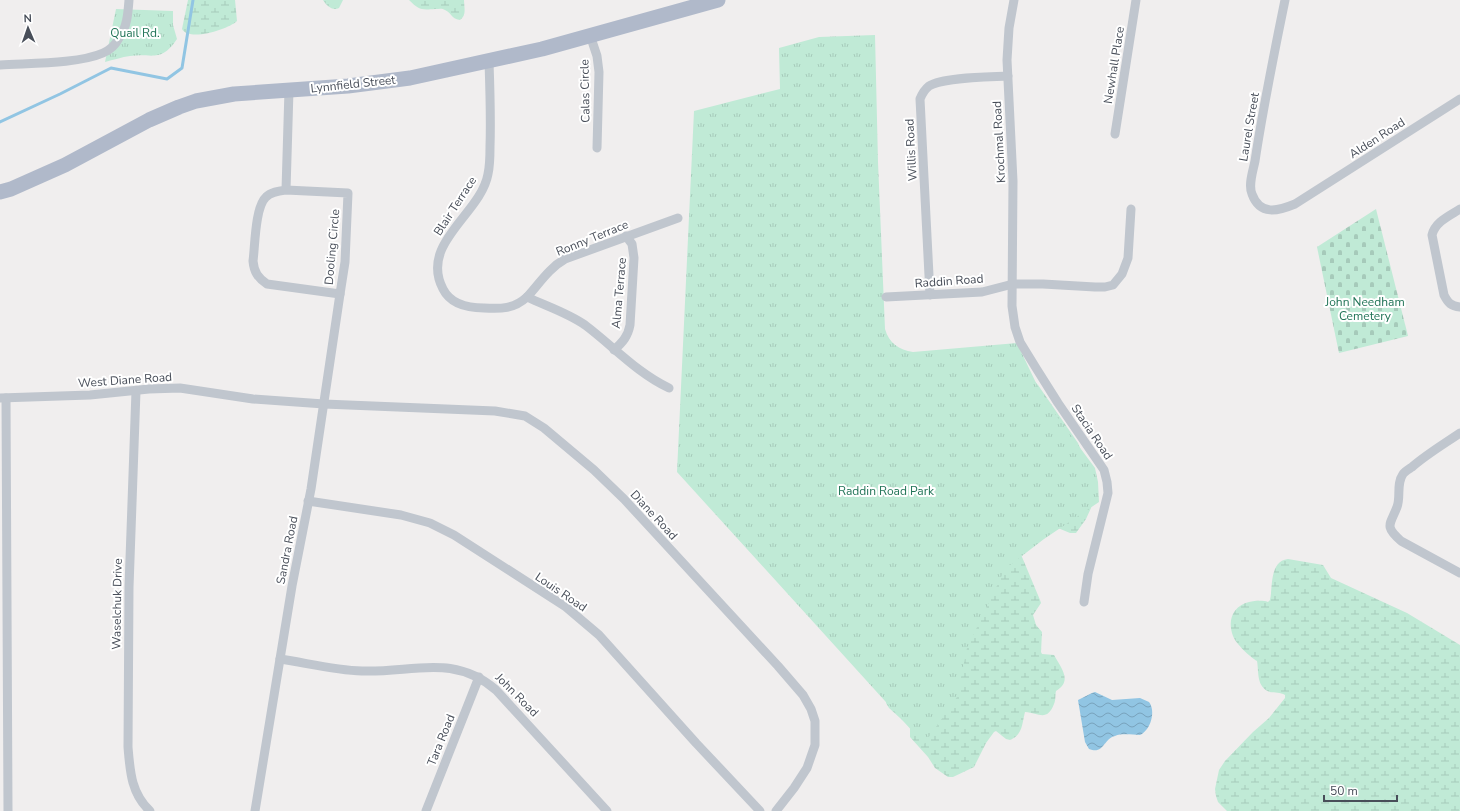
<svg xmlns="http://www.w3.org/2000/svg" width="1460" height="811" font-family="'Nunito Sans',sans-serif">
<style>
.wetland{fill:url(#wetland-marsh)}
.cemetery{fill:url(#cemetery-stones)}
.park{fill:url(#park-tufts)}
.water{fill:url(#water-waves)}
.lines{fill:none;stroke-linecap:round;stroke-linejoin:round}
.stream{stroke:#91c5e3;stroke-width:3}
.minor{stroke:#c0c6ce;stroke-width:9}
.primary{stroke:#b0b9ca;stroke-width:15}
.labels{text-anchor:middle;stroke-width:4;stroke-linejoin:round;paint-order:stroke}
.park-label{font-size:12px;fill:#207356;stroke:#fff}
.street-label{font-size:12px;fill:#484e59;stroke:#fff}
</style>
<defs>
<pattern id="wetland-marsh" width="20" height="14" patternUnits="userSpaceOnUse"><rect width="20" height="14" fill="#c0ead6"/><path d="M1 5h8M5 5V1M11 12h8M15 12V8" fill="none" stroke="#a6caba"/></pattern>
<pattern id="cemetery-stones" width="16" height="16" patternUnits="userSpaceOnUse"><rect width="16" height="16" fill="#c0ead6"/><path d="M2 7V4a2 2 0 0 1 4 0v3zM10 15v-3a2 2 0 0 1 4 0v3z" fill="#a6caba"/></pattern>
<pattern id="park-tufts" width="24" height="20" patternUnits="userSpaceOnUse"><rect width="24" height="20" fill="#c0ead6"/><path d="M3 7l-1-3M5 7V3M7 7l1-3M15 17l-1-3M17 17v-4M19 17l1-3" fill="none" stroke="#a6caba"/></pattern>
<pattern id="water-waves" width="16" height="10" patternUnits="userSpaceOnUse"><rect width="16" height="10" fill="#91c5e3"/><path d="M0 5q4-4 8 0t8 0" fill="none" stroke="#78a2bb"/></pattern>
</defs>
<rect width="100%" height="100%" fill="#f0eeee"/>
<g class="wetland">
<path d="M188,0H235L237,21C229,29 189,42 182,29Z"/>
<path d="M323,0H343L339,8C332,11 327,6 323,0Z"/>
<path d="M409,0H464C464,8 467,15 460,20C450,18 453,14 445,10C442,8 439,9 435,9C421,10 419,10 409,0Z"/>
<path d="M1023,368L1038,385L1078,443L1085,460L1095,493L1091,508L1086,519L1076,533H1070L1053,526L1017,545L1040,600L1041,603L1033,615L1036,625L1042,632L1041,652L1042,654L1054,655C1061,668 1073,681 1056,691C1055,695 1056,700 1054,704C1047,722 1039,713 1025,712C1022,723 1023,735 1010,740L1006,739L996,731L994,732L986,743L974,767L953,777H948L935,768L928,757L910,737V727L889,708L886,703V694Z"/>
<path d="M1288,559L1323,565L1331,578L1407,613L1460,645V811H1227L1218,802L1216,796L1215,789L1219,770L1225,761L1253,732L1269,718L1285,698V695C1280,692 1275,693 1270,692C1256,687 1259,672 1257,661C1250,657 1236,644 1233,636C1227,620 1233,606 1249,602C1255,601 1262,600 1268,602L1270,600C1273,588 1269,561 1288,559Z"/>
</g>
<path class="cemetery" d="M1376,209L1408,336L1339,353L1317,247Z"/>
<g class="park">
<path d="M116,9L173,11V25L177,39C161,63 153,53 130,56C122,57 113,60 105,62Z"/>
<path d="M875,35L878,162L885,329C889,343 899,350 913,352L1017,343L1037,385L1055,414L1095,468L1098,482L1099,502L1044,539L1005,569L967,648L957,697L924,744L677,472L694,111L780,89L779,48L819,37Z"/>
</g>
<path class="water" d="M1095,692L1112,700L1140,698L1149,702C1156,711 1151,730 1140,735C1133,735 1122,733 1115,736C1103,739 1104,755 1089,749L1085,742L1078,700L1092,693Z"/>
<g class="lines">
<path class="stream" d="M0,122L60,94L111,68L167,79L182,68L193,0"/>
<g class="minor">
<path d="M1014,0L1009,28L1007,60L1013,181L1012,306L1015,327L1020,342L1036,368L1058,403L1104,470L1107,482L1108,493L1088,574L1084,602"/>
<path d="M1285,0C1274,54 1263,107 1255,161C1253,171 1248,185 1252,194C1260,216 1278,211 1295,204L1460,99"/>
<path d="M590,35L597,56L599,72L597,148"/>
<path d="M489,62C490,90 491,118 490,147C490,155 490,165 488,174C481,214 419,243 443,289C451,305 468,308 484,308C501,309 514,309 527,297C546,306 568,313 585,325C613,346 637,373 669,388"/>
<path d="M0,65C29,63 78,64 103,53C110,50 116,44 119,38C127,28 128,13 129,0"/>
<path d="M1115,134L1136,0"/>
<path d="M286,190C279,191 271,192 266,197C255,207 255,247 253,261C254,272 258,278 267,284L340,294L345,262L348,193L286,190L289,90"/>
<path d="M1460,209C1449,216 1435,222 1432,235L1444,295C1448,303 1451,306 1460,307"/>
<path d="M930,295L920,99C922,94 924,90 929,86C943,77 989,77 1008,76"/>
<path d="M527,297C539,284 549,268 565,259L678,218"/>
<path d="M886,297L982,292L1013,284H1043L1095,287H1105L1113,285L1122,274L1128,258L1131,209"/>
<path d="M614,350C623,342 628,336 630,325L634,258L632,244L626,236"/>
<path d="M136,391L129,587L128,747C130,771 131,793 150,811"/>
<path d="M0,398L90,395L149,389L180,388L253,399L324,404L495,411L525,416L544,428L594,470L624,499L778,666L803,695L811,709L815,721V745L807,768L794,788L776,811"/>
<path d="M6,398L8,811"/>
<path d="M1460,433C1444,444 1427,454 1412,467C1409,469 1405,471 1403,474C1396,484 1401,497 1397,507C1390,525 1384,526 1401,541L1460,573"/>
<path d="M308,501L401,515L430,523L454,535L566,607L599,635L696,743L760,811"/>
<path d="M280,659C307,663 334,670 362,671C412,673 453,653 496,690L607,811"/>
<path d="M255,811L292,586L311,489L340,294"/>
<path d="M426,811L479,677"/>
</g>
<path class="primary" d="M0,192L11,189L65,165L149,120L179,107L196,101L234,94L348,86L410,78L542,49L718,0"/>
</g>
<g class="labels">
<g class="park-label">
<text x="135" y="37">Quail Rd.</text>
<text x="1365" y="306">John Needham<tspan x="1365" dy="14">Cemetery</tspan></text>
<text x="886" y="495">Raddin Road Park</text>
</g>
<g class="street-label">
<text transform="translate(1114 65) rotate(-81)" y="4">Newhall Place</text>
<text transform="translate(353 84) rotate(-6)" y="4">Lynnfield Street</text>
<text transform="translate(585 91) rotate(-91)" y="4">Calas Circle</text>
<text transform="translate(1249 127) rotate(-80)" y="4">Laurel Street</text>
<text transform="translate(1377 138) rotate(-33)" y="4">Alden Road</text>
<text transform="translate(999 142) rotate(-93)" y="4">Krochmal Road</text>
<text transform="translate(911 150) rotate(-93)" y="4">Willis Road</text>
<text transform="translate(455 206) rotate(-57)" y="4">Blair Terrace</text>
<text transform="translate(592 238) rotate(-22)" y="4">Ronny Terrace</text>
<text transform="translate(332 247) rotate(-85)" y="4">Dooling Circle</text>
<text transform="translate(949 281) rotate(-4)" y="4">Raddin Road</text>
<text transform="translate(619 293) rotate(-85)" y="4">Alma Terrace</text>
<text transform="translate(125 380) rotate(-4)" y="4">West Diane Road</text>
<text transform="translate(1092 432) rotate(56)" y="4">Stacia Road</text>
<text transform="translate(654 515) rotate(47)" y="4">Diane Road</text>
<text transform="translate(287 550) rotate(-79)" y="4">Sandra Road</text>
<text transform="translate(561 592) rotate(34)" y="4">Louis Road</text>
<text transform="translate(117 604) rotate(-89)" y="4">Waselchuk Drive</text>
<text transform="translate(517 695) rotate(45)" y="4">John Road</text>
<text transform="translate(441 740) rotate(-68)" y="4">Tara Road</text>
</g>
</g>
<g transform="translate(28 28) rotate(358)" stroke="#ffffff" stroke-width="3" paint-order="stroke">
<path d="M0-3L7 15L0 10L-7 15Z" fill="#484e59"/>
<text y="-6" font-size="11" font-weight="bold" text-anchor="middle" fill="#484e59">N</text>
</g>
<path d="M1324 795v6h73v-6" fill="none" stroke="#484e59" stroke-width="2"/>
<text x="1330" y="795" font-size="12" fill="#484e59" stroke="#ffffff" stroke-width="3" paint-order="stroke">50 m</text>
</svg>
